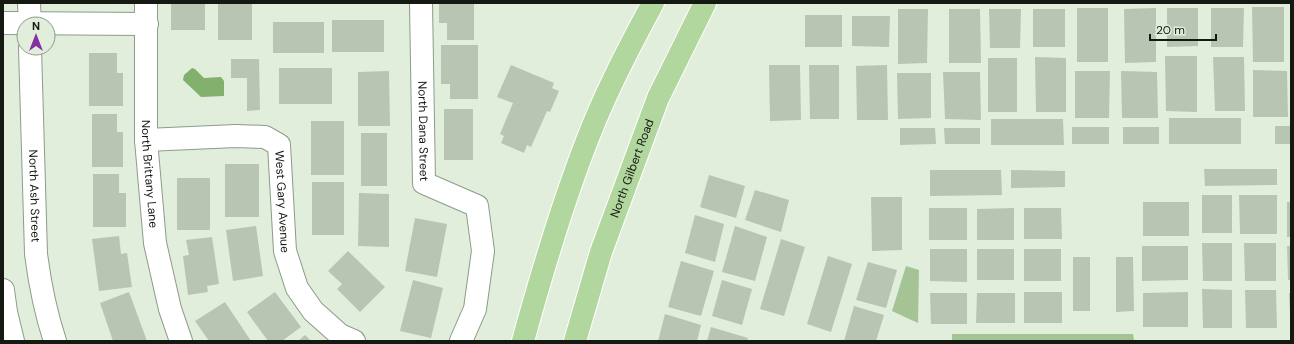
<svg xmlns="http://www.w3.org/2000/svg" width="1294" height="344" font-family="'DM Sans',sans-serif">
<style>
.green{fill:#a4c495}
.water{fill:#82b06d}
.building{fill:#b7c5b2}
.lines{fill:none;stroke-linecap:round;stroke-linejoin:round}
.minor-casing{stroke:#8e9b89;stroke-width:24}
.major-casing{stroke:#fff;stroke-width:24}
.minor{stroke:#fff;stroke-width:22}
.major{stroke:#b2d79e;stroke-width:22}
.labels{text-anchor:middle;stroke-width:4;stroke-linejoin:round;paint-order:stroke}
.street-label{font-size:12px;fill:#141912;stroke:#e1eedb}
</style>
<rect width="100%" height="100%" fill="#e1eedb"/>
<g class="green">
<path d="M906,266L919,270L918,323L892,311Z"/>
<path d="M952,334H1133L1134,340H1142L1143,341H952Z"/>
</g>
<path class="water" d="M192,68L195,69L204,78L221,77L224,81V96L201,97L183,80L184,75Z"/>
<g class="building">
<rect x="171" y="3" width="34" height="27"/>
<rect x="218" y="3" width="34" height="37"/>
<path d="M439,3H474V40H447V23H439Z"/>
<path d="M1252,7H1284V62H1253Z"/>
<rect x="1077" y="8" width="31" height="54"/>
<path d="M1156,8V62L1125,63L1124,9Z"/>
<path d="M1167,8H1198V46L1167,47Z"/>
<path d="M1211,8H1244L1243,47H1211Z"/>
<path d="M898,9H928L927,63L898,64Z"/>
<path d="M949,9H980L981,63H949Z"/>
<path d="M989,9H1021L1020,48H990Z"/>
<rect x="1033" y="9" width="32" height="38"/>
<rect x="805" y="15" width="37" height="32"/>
<path d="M852,16H890L889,47L852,46Z"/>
<rect x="332" y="20" width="52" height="32"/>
<rect x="273" y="22" width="51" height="31"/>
<path d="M441,45H478V99H450V84H441Z"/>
<path d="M89,53H117V73H123V106H89Z"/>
<path d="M1165,56H1197V112L1166,111Z"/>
<path d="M1035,57L1066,58V112H1036Z"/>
<path d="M1213,57H1244L1245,111H1215Z"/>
<rect x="988" y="58" width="29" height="54"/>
<path d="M231,59H259L260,110L247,111V78H231Z"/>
<path d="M511,65L554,83L552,88L559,91L550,112L547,111L531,147L527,145L524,153L501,143L504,136L500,134L513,103L497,97Z"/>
<path d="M769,65H800L801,120L770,121Z"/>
<path d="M809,65H839V119H810Z"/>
<path d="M887,65L888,120H857L856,66Z"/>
<rect x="279" y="68" width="53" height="36"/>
<path d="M1253,70L1287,71L1288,117H1253Z"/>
<path d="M389,71L390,126H358V72Z"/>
<path d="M1075,71H1110L1109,118H1075Z"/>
<path d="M1121,71L1157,72L1158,118H1122Z"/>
<path d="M943,72H980L981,120L945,119Z"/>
<path d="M897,73H931V118L898,119Z"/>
<rect x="444" y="109" width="29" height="51"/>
<path d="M92,114H117V132H123V167H92Z"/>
<rect x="1169" y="118" width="72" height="26"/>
<path d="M991,119H1063L1064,145H991Z"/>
<rect x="311" y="121" width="33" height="54"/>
<rect x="1275" y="126" width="16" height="18"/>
<rect x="1072" y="127" width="37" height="17"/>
<rect x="1123" y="127" width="36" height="17"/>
<path d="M900,128H935L936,144L900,145Z"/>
<path d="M944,128H980V144H945Z"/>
<rect x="361" y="133" width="26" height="53"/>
<rect x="225" y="164" width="34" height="53"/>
<path d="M1204,169H1277V185L1205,186Z"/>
<path d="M930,170H1001L1002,195L930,196Z"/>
<path d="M1011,170L1065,171V187L1011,188Z"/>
<path d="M93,174H119V193H126V227H93Z"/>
<path d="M709,175L745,186L736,218L700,207Z"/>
<rect x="177" y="178" width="33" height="52"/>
<rect x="312" y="182" width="32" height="53"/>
<path d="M755,190L789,200L781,232L745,220Z"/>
<path d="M359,193L389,194V247L358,246Z"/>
<rect x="1202" y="195" width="30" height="38"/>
<path d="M1239,195H1277V234H1240Z"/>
<path d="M871,197H902V250L872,251Z"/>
<rect x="1143" y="202" width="46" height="34"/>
<rect x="1287" y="202" width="4" height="35"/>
<rect x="929" y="208" width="38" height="32"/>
<path d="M1014,208V240H977V209Z"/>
<path d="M1024,208H1061L1062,239H1024Z"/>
<path d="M695,215L724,224L715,262L685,253Z"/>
<path d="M415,218L447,224L437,277L405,271Z"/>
<path d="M256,226L263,276L233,281L226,230Z"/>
<path d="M735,226L767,237L755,281L722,272Z"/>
<path d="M119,236L121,254L127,253L132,287L99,291L92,239Z"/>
<path d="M212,237L219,284L207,286L208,292L188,295L183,256L189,255L186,240Z"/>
<path d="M781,239L805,247L784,316L760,309Z"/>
<path d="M1202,243H1232V281H1203Z"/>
<path d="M1244,243H1276V281H1245Z"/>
<path d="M1142,246H1188V280L1142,281Z"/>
<path d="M1287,246H1291V280H1288Z"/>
<path d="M930,249H967V282L930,281Z"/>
<rect x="977" y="249" width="37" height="31"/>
<rect x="1024" y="249" width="37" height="32"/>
<path d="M348,251L385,287L360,312L337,289L342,284L328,271Z"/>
<path d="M828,256L852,264L831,332L807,324Z"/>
<rect x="1073" y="257" width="17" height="54"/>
<path d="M1116,257H1133L1134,311L1116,312Z"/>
<path d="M681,261L714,271L701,316L668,307Z"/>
<path d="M868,262L897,270L886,308L856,300Z"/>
<path d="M413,280L443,288L431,338L400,331Z"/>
<path d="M722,280L752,289L742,325L712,316Z"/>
<path d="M1202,289L1232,290V328H1203Z"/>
<path d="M1245,290H1276L1277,328H1246Z"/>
<path d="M129,292L147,341H113L100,303Z"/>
<path d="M275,292L301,327L282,341H268L247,312Z"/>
<rect x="1024" y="292" width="38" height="31"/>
<path d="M1188,292V327H1143V293Z"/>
<path d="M930,293H967V324H931Z"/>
<path d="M977,293H1015V323H976Z"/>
<path d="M1289,293H1291V314H1290Z"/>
<path d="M225,302L251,341H209L195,321Z"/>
<path d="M854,306L884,315L876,341H844Z"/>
<path d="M665,314L701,325L697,341H658Z"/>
<path d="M711,327L748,338L747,341H707Z"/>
<path d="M305,335L311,341H298Z"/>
</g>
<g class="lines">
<g class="minor-casing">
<g id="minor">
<path d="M29,3L30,24"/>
<path id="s1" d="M146,3V140L155,243L170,309L181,341"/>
<path id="s2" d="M421,3L424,183L477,206L483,251L475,309L461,341"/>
<path d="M3,23L147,24"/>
<path id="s3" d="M30,48L36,254C40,285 45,311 55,341"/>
<path id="s4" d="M146,140L236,136L265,137L279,145L285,251L297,288L313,311L340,335L354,341"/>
<path d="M3,290L6,312L13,341"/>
</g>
</g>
<g class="major-casing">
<g id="major">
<path d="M523,341C542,272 562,204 588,138C606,91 629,47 653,3"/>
<path id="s5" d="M575,341L601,252L658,98L705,3"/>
</g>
</g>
<use href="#minor" class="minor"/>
<use href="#major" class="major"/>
</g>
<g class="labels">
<g class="street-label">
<text dy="4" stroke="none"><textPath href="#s2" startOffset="128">North Dana Street</textPath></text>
<text dy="4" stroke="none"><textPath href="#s5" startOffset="182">North Gilbert Road</textPath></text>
<text dy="4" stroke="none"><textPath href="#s1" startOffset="171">North Brittany Lane</textPath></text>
<text dy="4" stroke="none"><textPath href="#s3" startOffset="148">North Ash Street</textPath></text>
<text dy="4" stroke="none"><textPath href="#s4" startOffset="192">West Gary Avenue</textPath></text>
</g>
</g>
<rect width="1294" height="344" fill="none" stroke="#141912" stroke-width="8"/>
<g transform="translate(36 36)"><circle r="19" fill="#e1eedb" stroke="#8f998b"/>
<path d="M0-3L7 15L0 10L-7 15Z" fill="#8432a1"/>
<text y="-6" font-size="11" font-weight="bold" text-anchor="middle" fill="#141912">N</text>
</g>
<path d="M1150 34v6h66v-6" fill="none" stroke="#141912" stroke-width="2"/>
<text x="1156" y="34" font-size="12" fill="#141912" stroke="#e1eedb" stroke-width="3" paint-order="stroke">20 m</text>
</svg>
